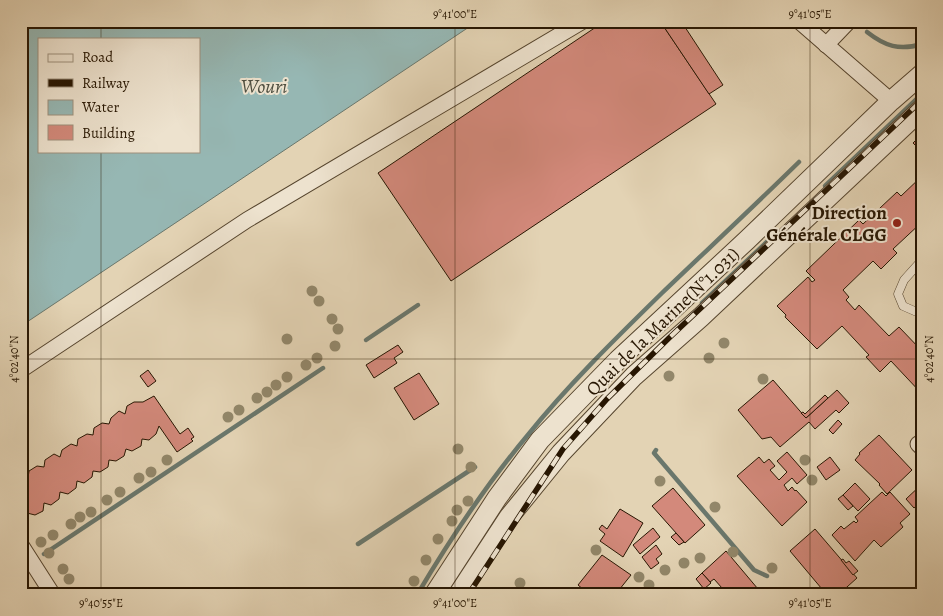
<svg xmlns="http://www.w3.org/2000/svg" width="943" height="616" font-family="Alegreya,serif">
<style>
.water{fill:#96b7b3;stroke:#6a776c;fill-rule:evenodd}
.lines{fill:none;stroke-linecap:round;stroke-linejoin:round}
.stream{stroke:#6a776c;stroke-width:4.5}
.building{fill:#d3897b;stroke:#271602}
.service-casing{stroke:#56452e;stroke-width:9}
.minor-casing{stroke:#56452e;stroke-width:17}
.tertiary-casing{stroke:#56452e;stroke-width:21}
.service{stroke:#ede2ce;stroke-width:8}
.minor{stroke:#ede2ce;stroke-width:15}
.tertiary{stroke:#ede2ce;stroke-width:19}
.rail-casing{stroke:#271602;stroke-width:5.5}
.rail{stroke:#ede2ce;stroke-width:4;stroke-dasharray:11;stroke-linecap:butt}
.tree{fill:#92876a}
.ticks{fill:none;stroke:#271602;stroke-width:1;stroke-opacity:0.45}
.poi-dot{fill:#8f2418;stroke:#ede2ce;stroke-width:2}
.labels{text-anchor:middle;stroke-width:4;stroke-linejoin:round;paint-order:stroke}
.poi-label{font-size:19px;font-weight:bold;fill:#271602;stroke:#ede2ce;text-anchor:end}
.street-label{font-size:19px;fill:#271602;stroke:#ede2ce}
.water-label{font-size:20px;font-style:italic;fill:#4e4e40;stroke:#ede2ce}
.neatline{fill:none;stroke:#271602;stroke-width:2}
.ticks-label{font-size:12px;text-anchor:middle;fill:#271602}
</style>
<rect width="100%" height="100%" fill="#e3d3b4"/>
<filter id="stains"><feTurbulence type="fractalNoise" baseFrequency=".004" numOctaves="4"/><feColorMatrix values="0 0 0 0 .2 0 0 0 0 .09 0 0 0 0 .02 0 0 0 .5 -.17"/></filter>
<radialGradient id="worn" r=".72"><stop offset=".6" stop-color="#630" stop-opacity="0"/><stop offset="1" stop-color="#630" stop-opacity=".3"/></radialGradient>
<path class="water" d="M21,21H478L21,326ZM39,39H199V151H39Z"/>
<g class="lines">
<g class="stream">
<path d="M867,32C885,46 899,51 922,44"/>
<path d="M825,186L922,94"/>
<path d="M702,303L772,237"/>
<path d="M366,340L418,305"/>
<path d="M656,450L654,453L754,570L767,576"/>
<path d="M358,544L475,467"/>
<path d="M44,554L323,368"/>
<path d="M417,595C450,539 486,485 527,436C568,385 615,339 662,293C708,249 754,206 799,162"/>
</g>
</g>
<g class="building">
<path d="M605,21H660L716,104L451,281L378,173Z"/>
<path d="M660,21H681L723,85L709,94Z"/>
<path d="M922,134V152L913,143Z"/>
<path d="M922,176V222L893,249L897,253L881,269L873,261L843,290L849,297L846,300L855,310L859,305L889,336L899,327L922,351V394L891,361L880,372L866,357L869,355L842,326L817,349L785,317L786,315L777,306L808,277L812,282L815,280L806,271L859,220L863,224L897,192L901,196Z"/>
<path d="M398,345L403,352L394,358L397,363L374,378L366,365Z"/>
<path d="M148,370L156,381L148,387L140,376Z"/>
<path d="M419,373L439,404L414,420L394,388Z"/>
<path d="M773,380L806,418L837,390L849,403L839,413L836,410L815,429L809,422L780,447L771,437L762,439L738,410Z"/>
<path d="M825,395L828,398L806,418L801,413L803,412L805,414Z"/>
<path d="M154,396L180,434L188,428L194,437L191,439L193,441L177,452L159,426L156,434L149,440L142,439L141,446L132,451L126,449L124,456L116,461L109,460L108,467L100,472L93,471L92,477L84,483L77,481L76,488L68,494L60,492L59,499L51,505L44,503L43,511L35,515L27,513L21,505V477L28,478L29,471L37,466L44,467L45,460L54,454L60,457L62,450L71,444L77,446L78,439L87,434L93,435L94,428L102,423L109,424L111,418L119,411L125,414L127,406L134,402H143Z"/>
<path d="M838,420L842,424L833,434L829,430Z"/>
<path d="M879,435L912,470L887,494L879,485L880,484L855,460L860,454L859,453Z"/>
<path d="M787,452L807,475L797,484L792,478L784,485L788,491L792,487L795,491L796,490L807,502L782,526L737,476L759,457L764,463L769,459L775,466L770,470L779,480L787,472L777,461Z"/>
<path d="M830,457L840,470L826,480L817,467Z"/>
<path d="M855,483L870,499L858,511L843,495Z"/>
<path d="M922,484V501L914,508L906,499Z"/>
<path d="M673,488L705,525L685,543L652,506Z"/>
<path d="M882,492L886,496L890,492L910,514L900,523L903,527L881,547L874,540L855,561L832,535L841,526L844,529L854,521L856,523L858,521L855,517Z"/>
<path d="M843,495L853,506L848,510L838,499Z"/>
<path d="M620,509L643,523L623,557L600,541L605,534L599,529L602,525L607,529Z"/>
<path d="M653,528L660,537L640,554L633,545Z"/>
<path d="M815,529L857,578L838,595H827L790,551Z"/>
<path d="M676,533L684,542L679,545L671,537Z"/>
<path d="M656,545L662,554L656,559L659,563L651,569L642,557Z"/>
<path d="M726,551L758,589L751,595H714V593L722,588L714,579L710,582L702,573Z"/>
<path d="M602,555L631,575L615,595H590L578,585Z"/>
<path d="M843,559L846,563L849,561L858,571L853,575L841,560Z"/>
<path d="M702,573L711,583L704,589L696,579Z"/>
</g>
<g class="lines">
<g class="service-casing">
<path id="service" d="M922,260L904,280L898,294L903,306L919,313L922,311"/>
</g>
<g class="minor-casing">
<g id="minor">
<path d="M799,21L891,101"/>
<path d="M826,45L849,21"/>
<path d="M21,370L247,220L583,21"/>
<path d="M918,444L922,448"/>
<path d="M21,545L53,595"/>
</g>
</g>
<g class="tertiary-casing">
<g id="tertiary">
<path d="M434,595L497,498L540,440L618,360L747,240L891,101L922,74"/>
<path d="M458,595L509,517L561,453L634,376L701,317L922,109"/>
</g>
</g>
<use href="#service" class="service"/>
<use href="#minor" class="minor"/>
<use href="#tertiary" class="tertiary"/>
<g class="rail-casing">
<path id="rail" d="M468,595L563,449L607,399L669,338L922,100"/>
</g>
<use href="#rail" class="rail"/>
</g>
<g class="tree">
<circle cx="312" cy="291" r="5.5"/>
<circle cx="319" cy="301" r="5.5"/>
<circle cx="332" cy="319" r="5.5"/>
<circle cx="338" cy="329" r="5.5"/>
<circle cx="287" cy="339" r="5.5"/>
<circle cx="724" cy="343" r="5.5"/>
<circle cx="335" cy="346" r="5.5"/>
<circle cx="317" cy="358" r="5.5"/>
<circle cx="709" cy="358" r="5.5"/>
<circle cx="306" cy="365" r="5.5"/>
<circle cx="669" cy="376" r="5.5"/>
<circle cx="287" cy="377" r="5.5"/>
<circle cx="763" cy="379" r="5.5"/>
<circle cx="276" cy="385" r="5.5"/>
<circle cx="267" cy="392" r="5.5"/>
<circle cx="257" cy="398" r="5.5"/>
<circle cx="239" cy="410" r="5.5"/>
<circle cx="228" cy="417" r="5.5"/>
<circle cx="458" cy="449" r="5.5"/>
<circle cx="167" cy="460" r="5.5"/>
<circle cx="805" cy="460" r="5.5"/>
<circle cx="471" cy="467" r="5.5"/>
<circle cx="151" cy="472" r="5.5"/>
<circle cx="139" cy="478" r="5.5"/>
<circle cx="812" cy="480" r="5.5"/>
<circle cx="660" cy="481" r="5.5"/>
<circle cx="120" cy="492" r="5.5"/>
<circle cx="107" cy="500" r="5.5"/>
<circle cx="468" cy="501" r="5.5"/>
<circle cx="715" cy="507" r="5.5"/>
<circle cx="457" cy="510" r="5.5"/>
<circle cx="91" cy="512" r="5.5"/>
<circle cx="80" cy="517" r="5.5"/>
<circle cx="452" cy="521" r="5.5"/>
<circle cx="71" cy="524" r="5.5"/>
<circle cx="53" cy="535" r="5.5"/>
<circle cx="438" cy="539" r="5.5"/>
<circle cx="41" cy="542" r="5.5"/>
<circle cx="596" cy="550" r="5.5"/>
<circle cx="733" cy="552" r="5.5"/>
<circle cx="49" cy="553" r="5.5"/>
<circle cx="700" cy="558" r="5.5"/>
<circle cx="426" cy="560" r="5.5"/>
<circle cx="684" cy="563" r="5.5"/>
<circle cx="772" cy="568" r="5.5"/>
<circle cx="63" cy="569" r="5.5"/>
<circle cx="665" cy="570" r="5.5"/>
<circle cx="639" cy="577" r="5.5"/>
<circle cx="69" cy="579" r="5.5"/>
<circle cx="414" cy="581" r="5.5"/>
<circle cx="520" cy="583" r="5.5"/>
<circle cx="649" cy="585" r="5.5"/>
</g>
<path class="ticks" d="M101,21V39M455,21V595M810,21V595M101,151V595M21,359H922"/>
<circle class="poi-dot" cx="897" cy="223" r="5"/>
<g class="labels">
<g class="poi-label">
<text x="887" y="219">Direction<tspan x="887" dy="22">Générale CLGG</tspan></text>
</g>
<g class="street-label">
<text transform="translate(662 321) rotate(-44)" y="7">Quai de la Marine(N°1.031)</text>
</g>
<g class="water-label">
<text x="264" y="93">Wouri</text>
</g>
</g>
<rect width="943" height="616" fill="none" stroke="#e3d3b4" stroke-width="55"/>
<rect x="38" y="38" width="162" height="115" fill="#ede2ce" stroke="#9e907c"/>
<rect x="48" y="54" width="25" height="8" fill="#ede2ce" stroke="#9e907c"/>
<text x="82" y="62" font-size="15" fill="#271602">Road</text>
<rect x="48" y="79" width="25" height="8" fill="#271602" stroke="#9e907c"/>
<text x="82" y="88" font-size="15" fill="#271602">Railway</text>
<rect x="48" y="100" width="25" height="15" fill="#96b7b3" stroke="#9e907c"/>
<text x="82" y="112" font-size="15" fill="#271602">Water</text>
<rect x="48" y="125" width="25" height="15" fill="#d3897b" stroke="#9e907c"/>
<text x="82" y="138" font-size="15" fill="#271602">Building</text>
<rect x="28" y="28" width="888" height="560" class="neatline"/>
<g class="ticks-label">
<text x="455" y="18">9°41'00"E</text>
<text x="810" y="18">9°41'05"E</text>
<text transform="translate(14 359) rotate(-90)" y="4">4°02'40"N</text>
<text transform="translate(929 359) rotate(-90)" y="4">4°02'40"N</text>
<text x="101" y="607">9°40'55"E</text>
<text x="455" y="607">9°41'00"E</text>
<text x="810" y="607">9°41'05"E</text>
</g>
<rect width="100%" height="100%" filter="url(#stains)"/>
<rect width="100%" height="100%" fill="url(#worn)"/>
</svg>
